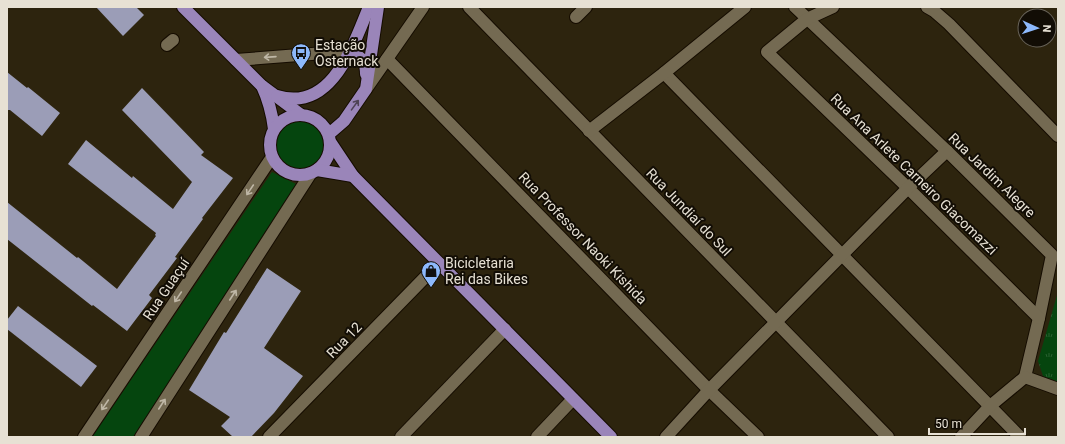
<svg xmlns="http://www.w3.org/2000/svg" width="1065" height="444" font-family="Roboto,sans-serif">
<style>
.green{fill:#05450e}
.park{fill:url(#park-tufts)}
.building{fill:#9b9db7}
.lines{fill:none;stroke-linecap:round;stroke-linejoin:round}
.minor-casing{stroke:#150c00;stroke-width:14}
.major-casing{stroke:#150c00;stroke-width:14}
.minor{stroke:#746a52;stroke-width:12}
.major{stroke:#9a85b9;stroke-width:12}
.oneway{stroke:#bfb7a6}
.oneway2{stroke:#4f4356}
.labels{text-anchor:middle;stroke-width:4;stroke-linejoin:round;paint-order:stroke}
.poi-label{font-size:14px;fill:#e7e1d4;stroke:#120d05;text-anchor:start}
.street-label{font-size:14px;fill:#e7e1d4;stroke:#120d05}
</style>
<defs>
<pattern id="park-tufts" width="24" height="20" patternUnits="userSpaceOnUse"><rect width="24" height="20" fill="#05450e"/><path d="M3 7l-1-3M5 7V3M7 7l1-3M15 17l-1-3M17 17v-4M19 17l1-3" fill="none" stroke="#296030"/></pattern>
</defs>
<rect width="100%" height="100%" fill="#2d240e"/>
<g class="green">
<circle cx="301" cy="146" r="26"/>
<path d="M272,172L298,185L133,437H92Z"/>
</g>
<path class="park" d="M1058,292V382L1043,376L1038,361Z"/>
<g class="building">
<path d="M96,7H136L144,15L123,36Z"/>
<path d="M7,72L27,88L28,87L60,113L42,136L10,110H7Z"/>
<path d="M142,88L204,152L201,155L233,178L202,218L203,219L175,257L177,258L149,295L152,298L127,331L93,305L92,306L7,239V202L77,258L78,257L117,289L156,236L155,235L156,233L68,164L86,140L132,178L133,176L173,209L192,182L122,110Z"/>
<path d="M267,268L301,291L264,348L303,376L274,413L251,437H233L221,426L230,417L189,390L224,332L226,333Z"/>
<path d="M18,306L97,366L81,387L7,329V320Z"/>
</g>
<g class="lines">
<g class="minor-casing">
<g id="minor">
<path d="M469,7L888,437"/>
<path d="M795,7L947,151L1052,255L1039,318L1025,377L1058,389"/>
<path d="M833,7L807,19L767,52L908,188L1039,318"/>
<path d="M927,7L934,11L949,24L1058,136"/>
<path d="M576,17L586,7"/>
<path d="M167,45L173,40"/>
<path d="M387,59L709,390L758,437"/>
<path d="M236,60L350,51"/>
<path d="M664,73L1020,437"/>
<path d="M366,89L423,7"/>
<path d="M589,131L664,73L745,7"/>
<path d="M84,437L272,157"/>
<path d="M141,437L311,173"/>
<path d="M269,437L439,263"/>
<path d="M401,437L505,329"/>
<path d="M537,437L573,399"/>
<path d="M666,437L709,390L908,188L947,151"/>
<path d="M961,437L990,406L1025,377"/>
</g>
</g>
<g class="major-casing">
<g id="major">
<path d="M183,7L261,85L300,114"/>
<path d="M350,51C361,57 366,61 366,74"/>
<path d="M262,86C269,101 272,113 274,129"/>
<path d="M277,96C332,113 353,45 369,7"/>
<circle cx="300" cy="145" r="30"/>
<path d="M329,134L344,121L366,89L378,7"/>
<path d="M331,143L353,176L611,437"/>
<path d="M317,170L353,176"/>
</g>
</g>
<use href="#minor" class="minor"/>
<use href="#major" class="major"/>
</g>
<defs><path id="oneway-shaft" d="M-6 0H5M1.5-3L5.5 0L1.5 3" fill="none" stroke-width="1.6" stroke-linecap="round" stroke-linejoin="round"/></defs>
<g class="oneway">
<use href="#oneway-shaft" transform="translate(270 57) rotate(176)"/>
<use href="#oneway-shaft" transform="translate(250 190) rotate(124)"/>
<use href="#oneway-shaft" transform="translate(233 295) rotate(-57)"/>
<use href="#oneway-shaft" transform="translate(178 297) rotate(124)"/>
<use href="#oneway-shaft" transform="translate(162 404) rotate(-57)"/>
<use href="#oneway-shaft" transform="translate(105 405) rotate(124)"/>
</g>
<use class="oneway2" href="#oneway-shaft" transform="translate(355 105) rotate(-54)"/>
<defs>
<g id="bus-pin" transform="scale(1)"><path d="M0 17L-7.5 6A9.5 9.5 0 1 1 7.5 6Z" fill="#8db9fc" stroke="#120d05"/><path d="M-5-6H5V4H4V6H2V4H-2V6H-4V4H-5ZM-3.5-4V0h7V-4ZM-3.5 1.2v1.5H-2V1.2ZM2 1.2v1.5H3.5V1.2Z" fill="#111"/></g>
<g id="shop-pin" transform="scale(1)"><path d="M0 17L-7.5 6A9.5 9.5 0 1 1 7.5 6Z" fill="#8db9fc" stroke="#120d05"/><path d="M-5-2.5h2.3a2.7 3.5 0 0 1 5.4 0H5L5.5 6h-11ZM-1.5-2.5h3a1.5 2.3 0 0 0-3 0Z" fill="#111"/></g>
</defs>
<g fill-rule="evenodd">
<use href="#bus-pin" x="301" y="53"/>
<use href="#shop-pin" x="431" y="271"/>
</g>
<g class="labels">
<g class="poi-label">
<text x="315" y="50">Estação<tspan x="315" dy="16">Osternack</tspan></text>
<text x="445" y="268">Bicicletaria<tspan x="445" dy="16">Rei das Bikes</tspan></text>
</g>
<g class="street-label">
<text transform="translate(914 174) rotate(44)" y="5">Rua Ana Arlete Carneiro Giacomazzi</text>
<text transform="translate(992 175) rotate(44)" y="5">Rua Jardim Alegre</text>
<text transform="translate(689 212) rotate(46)" y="5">Rua Jundiaí do Sul</text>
<text transform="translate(583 238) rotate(46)" y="5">Rua Professor Naoki Kishida</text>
<text transform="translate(166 289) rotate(-56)" y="5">Rua Guaçuí</text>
<text transform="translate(344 340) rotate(-46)" y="5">Rua 12</text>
</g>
</g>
<rect width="1065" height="444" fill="none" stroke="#e7e1d4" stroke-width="16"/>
<g transform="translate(1037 28) rotate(93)"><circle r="19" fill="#120d05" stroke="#676258"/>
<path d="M0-3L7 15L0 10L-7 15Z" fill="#8db9fc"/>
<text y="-6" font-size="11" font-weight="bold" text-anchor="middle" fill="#e7e1d4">N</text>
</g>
<path d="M929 428v6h96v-6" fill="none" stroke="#e7e1d4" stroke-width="2"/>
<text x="935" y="428" font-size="12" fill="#e7e1d4" stroke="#120d05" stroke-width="3" paint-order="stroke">50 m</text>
</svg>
